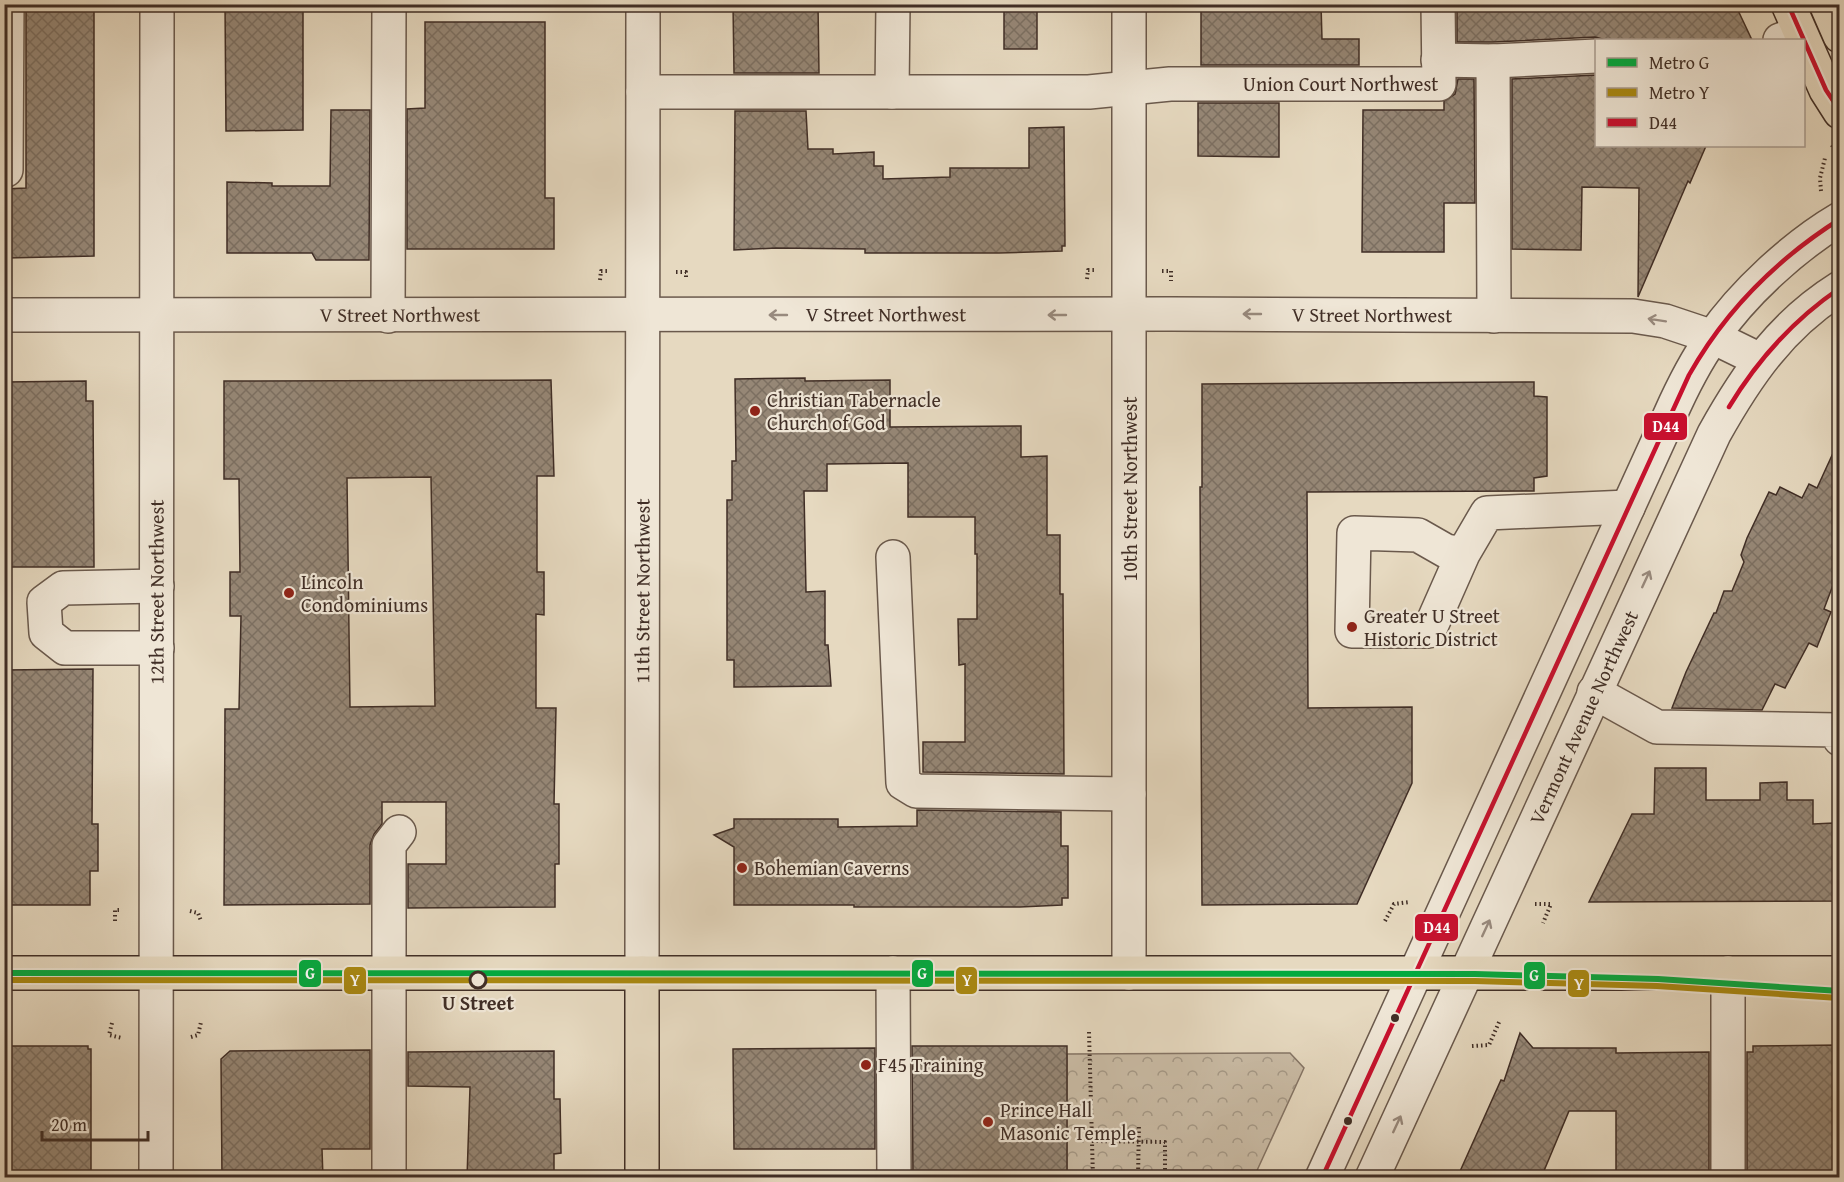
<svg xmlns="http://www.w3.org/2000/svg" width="1844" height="1182" font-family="'Gentium Book Plus',serif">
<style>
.park{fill:url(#park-crowns);stroke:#857566;stroke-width:1.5}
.building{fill:url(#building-cross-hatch);stroke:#402e26;stroke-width:1.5;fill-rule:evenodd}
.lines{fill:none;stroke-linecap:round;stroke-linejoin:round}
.minor-casing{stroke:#6a594c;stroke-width:36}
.major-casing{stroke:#402e26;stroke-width:36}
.path{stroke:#402e26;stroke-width:4;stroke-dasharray:1.5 3;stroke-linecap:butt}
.minor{stroke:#efe6d6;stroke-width:33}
.major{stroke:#e6d9c0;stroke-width:33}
.bus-1-casing{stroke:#efe6d6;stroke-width:9}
.bus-1{stroke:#c8102e;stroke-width:4.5}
.metro-1-casing{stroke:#efe6d6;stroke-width:10}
.metro-2-casing{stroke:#efe6d6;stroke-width:10}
.metro-1{stroke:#03aa3f;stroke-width:6}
.metro-2{stroke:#a98811;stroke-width:6}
.oneway{stroke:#988a7e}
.poi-dot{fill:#8f2418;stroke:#efe6d6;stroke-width:2}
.stop-dot{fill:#efe6d6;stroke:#402e26;stroke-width:3}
.bus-dot{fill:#402e26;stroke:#efe6d6;stroke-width:2}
.labels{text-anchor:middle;stroke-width:4.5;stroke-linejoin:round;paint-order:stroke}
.street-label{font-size:20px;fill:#402e26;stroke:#efe6d6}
.poi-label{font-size:20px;fill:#402e26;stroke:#efe6d6;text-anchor:start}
.stop-label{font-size:20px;font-weight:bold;fill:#402e26;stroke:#efe6d6}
.line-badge{stroke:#efe6d6;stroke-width:2}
.badge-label{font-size:16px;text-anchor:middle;font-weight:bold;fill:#fff}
</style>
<defs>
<pattern id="park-crowns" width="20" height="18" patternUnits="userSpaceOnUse" patternTransform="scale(1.5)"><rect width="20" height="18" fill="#cabca6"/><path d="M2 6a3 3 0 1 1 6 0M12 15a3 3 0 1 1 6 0" fill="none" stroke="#a59987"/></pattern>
<pattern id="building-cross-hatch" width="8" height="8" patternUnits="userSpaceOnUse" patternTransform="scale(1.5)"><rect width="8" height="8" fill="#968776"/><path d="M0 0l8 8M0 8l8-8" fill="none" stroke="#7c6f61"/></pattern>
</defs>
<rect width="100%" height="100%" fill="#e6d9c0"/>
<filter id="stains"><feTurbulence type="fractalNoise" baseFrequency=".00333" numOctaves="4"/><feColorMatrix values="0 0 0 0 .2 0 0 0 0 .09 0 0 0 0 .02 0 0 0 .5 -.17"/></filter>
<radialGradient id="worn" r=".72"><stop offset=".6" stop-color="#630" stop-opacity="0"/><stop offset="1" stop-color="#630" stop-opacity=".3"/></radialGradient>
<path class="park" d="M1290,1053L1304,1068L1254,1177H1067V1054Z"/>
<g class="building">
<path d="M26,4H90V9H94V256L7,258V252H4V189L26,188Z"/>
<path d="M225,4H303V130L226,131Z"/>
<path d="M733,4H818L819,73H734Z"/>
<rect x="1004" y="4" width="33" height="45"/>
<path d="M1201,4H1321L1322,39H1359V65H1201Z"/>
<path d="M1457,4H1735L1752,40H1606L1595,37L1493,42H1457Z"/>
<path d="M425,22H545V198H554V249H407V109L425,108Z"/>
<path d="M1596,75V146H1706L1690,183L1688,181L1638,297L1639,188L1582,187L1581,250L1512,249V79Z"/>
<path d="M1458,79H1474L1475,203H1444V252H1362L1363,110H1444V101L1455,94Z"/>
<path d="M1198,103H1279V157L1198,156Z"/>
<path d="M331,110H370L369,260H316L312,253H227V182L272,183V186H330Z"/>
<path d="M735,111H806L808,149H833V154L874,152V166H883V179L950,177V168H1029V128L1064,127L1065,246H1062V251L999,253H865V249L776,248L734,250Z"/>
<path d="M805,378V381L890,380V427L1021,426V457L1047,456V535H1060V594H1063L1064,774L923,772V742H965V664L959,665L958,619H977V554H975V517H908V463L827,464V491H804L806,592L825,591V645H828L831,686L734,687V660H727V500H732V461H736L735,379Z"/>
<path d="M551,380L554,476H537V572H544V615L536,614V708H556L554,804H559V864H555V907L408,908V864H446V802H382V824L374,834L370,845V904L224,905L225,709H239L241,616H230V572H240L239,479H224V381ZM431,477L435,706L350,707L347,478Z"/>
<path d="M86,381V401H93L94,567H4L5,382Z"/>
<path d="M1534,382V396L1547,397V476L1534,478V491L1307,492L1308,708L1412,707V783L1357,904L1202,905L1200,487H1202V384Z"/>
<path d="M1839,440V569L1824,609L1831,612L1817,647L1809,643L1785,688L1775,684L1762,710L1672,708L1686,672L1714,613H1716L1724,591H1732L1744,562L1741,555L1747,538L1769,492L1776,495L1780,487L1802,498L1809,484L1817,488Z"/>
<path d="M93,669L92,824H98V871H90V905H4V849H7V783H4V670Z"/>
<path d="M1655,768H1706V800H1760V783L1787,782V800H1813V824L1833,823V846H1839V901L1589,902L1632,814H1654Z"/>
<path d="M917,810L1061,812V846H1068V898H1062V905L1020,907H854V905H734V847L714,835L734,828V819H838V827L917,826Z"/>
<path d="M1520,1033L1533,1048H1616V1053L1709,1052V1178H1616V1111H1569L1541,1178H1457L1501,1080L1504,1081Z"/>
<path d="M1839,1045V1178H1747V1052H1753V1046Z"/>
<path d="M4,1046H88V1049H91V1178H4Z"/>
<path d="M912,1046H1067V1178H913Z"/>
<path d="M875,1048V1149H734L733,1049Z"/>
<path d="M370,1050V1149H322L323,1178H222L221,1059L230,1051Z"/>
<path d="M554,1051V1099H560L561,1153L554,1154V1178H467L470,1087L408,1086V1052Z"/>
</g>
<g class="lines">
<g class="minor-casing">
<g id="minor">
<path d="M1780,40L1800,33"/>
<path d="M1438,60L1493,61L1596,56"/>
<path d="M1493,61L1494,316"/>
<path id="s1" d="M643,92H1089L1170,84H1439L1438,4"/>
<path d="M892,92L893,4"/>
<path d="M4,170H6L7,4"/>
<path id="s2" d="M4,315L1171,314L1633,316L1665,321L1713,337L1760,360"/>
<path d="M388,316L389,4"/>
<path d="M1463,554L1446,551L1418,535L1354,533L1352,631H1429L1463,554L1487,513L1628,507"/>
<path d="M893,557L903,783L916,791L1129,794"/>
<path d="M157,586L63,588L44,602L46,633L65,648H157"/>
<path d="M1594,692L1657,727L1838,730L1840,739"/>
<path id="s3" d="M642,973L643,4"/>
<path d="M893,973L894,1178"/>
<path d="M1129,973V4"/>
<path d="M1728,973V1178"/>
<path id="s4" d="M156,1178L157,4"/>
<path d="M389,1178V845L399,832"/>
<path d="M1322,1178L1670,415C1682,388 1695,362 1712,338C1742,294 1794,246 1840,219"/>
<path id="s5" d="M1372,1178L1714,434C1747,375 1781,325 1840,288"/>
</g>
</g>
<g class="major-casing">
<g id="major">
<path d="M1788,4L1826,90L1840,112"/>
<path d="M1826,4L1840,36"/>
<path d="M4,973H1840"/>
<path d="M642,1178V973"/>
</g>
</g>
<g class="path">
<path d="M1832,145L1840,161"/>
<path d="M1821,191L1820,178L1825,158"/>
<path d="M1162,271H1171V281"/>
<path d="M676,272H686V279"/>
<path d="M1087,279L1088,270H1095"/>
<path d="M600,280L601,271H608"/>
<path d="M1535,904H1551L1543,923"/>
<path d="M190,911L198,913L201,921"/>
<path d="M115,921V910H122"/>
<path d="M1385,921L1394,904L1410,902"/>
<path d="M112,1023L109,1035L122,1038"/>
<path d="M1089,1032L1093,1178"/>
<path d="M191,1037L198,1035L201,1022"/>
<path d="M1472,1046L1489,1045L1500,1020"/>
<path d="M1092,1141L1165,1142V1178"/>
<path d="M1138,1178L1139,1124"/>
</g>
<use href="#minor" class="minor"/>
<use href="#major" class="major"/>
<g class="bus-1-casing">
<g id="bus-1">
<path d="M1788,4L1826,90L1840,111"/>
<path d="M1729,407C1758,359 1793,320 1840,288"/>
<path d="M1322,1178L1689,375C1725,311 1777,259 1840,219"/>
</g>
</g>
<use href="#bus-1" class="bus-1"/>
<g class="metro-1-casing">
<path id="metro-1" d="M4,973L1475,974L1658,979L1840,991"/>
</g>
<g class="metro-2-casing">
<path id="metro-2" d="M4,980L1475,981L1657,986L1839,998"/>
</g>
<use href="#metro-1" class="metro-1"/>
<use href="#metro-2" class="metro-2"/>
</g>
<defs><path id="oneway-shaft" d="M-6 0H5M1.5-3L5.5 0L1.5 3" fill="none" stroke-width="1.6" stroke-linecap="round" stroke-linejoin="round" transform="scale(1.5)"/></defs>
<g class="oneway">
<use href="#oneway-shaft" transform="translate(1252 314) rotate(-180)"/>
<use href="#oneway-shaft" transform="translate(778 315) rotate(180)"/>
<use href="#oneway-shaft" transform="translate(1057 315) rotate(180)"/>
<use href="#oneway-shaft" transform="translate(1657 320) rotate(-171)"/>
<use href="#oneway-shaft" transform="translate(1646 579) rotate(-65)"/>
<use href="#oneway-shaft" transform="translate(1486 928) rotate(-65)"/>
<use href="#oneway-shaft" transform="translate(1397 1124) rotate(-65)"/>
</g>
<g class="poi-dot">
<circle cx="755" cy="411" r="6"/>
<circle cx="289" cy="593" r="6"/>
<circle cx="1352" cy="627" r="6"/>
<circle cx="742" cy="868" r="6"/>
<circle cx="866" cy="1065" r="6"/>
<circle cx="988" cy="1122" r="6"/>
</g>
<circle class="stop-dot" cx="478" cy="980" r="8"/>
<g class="bus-dot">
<circle cx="1395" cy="1018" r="5"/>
<circle cx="1348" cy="1121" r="5"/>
</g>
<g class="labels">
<g class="street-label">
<text dy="7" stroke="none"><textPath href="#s1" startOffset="698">Union Court Northwest</textPath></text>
<text dy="7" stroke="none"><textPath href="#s2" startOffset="396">V Street Northwest</textPath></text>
<text dy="7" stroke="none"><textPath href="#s2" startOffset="882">V Street Northwest</textPath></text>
<text dy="7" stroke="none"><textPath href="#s2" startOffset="1368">V Street Northwest</textPath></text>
<text transform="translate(1130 489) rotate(-90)" y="7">10th Street Northwest</text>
<text dy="7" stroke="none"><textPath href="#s4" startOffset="586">12th Street Northwest</textPath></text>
<text dy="7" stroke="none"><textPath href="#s3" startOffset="382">11th Street Northwest</textPath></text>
<text dy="7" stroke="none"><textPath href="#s5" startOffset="507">Vermont Avenue Northwest</textPath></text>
</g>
<g class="poi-label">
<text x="767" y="407">Christian Tabernacle<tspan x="767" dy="23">Church of God</tspan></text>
<text x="301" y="589">Lincoln<tspan x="301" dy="23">Condominiums</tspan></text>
<text x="1364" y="623">Greater U Street<tspan x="1364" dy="23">Historic District</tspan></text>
<text x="754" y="875">Bohemian Caverns</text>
<text x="878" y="1072">F45 Training</text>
<text x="1000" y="1117">Prince Hall<tspan x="1000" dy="23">Masonic Temple</tspan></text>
</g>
<g class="stop-label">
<text x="478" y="1010">U Street</text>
</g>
</g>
<g class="line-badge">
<rect x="1643" y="412" width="45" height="29" rx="6" fill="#c8102e"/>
<rect x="1414" y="913" width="45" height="29" rx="6" fill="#c8102e"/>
<rect x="298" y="959" width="24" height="29" rx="6" fill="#03aa3f"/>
<rect x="911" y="959" width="23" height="29" rx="6" fill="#03aa3f"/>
<rect x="1523" y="961" width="23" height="29" rx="6" fill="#03aa3f"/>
<rect x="343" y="966" width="24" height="29" rx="6" fill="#a98811"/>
<rect x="955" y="966" width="23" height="29" rx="6" fill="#a98811"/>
<rect x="1567" y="969" width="23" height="29" rx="6" fill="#a98811"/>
</g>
<g class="badge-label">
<text x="1666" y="432">D44</text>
<text x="1437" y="933">D44</text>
<text x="310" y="979">G</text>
<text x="922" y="979">G</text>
<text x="1534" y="981">G</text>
<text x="355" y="986">Y</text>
<text x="967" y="986">Y</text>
<text x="1579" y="990">Y</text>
</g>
<rect width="1844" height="1182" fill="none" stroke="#e6d9c0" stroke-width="24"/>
<rect x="6" y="6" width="1832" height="1170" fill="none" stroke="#402e26" stroke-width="3"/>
<rect x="12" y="12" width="1820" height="1158" fill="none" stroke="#402e26" stroke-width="1.5"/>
<rect x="1595" y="39" width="210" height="108" fill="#efe6d6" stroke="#a99c90" stroke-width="1.5"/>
<rect x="1607" y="58" width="30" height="9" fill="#03aa3f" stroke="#a99c90" stroke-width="1.5"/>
<text x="1649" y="69" font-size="18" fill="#402e26">Metro G</text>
<rect x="1607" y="88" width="30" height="9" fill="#a98811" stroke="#a99c90" stroke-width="1.5"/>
<text x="1649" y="99" font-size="18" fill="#402e26">Metro Y</text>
<rect x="1607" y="118" width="30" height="9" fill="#c8102e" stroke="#a99c90" stroke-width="1.5"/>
<text x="1649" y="129" font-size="18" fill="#402e26">D44</text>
<path d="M42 1131v9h106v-9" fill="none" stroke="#402e26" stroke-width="3"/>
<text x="51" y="1131" font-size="18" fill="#402e26" stroke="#efe6d6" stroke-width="4.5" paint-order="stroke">20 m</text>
<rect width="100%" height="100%" filter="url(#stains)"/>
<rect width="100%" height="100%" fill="url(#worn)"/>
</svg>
